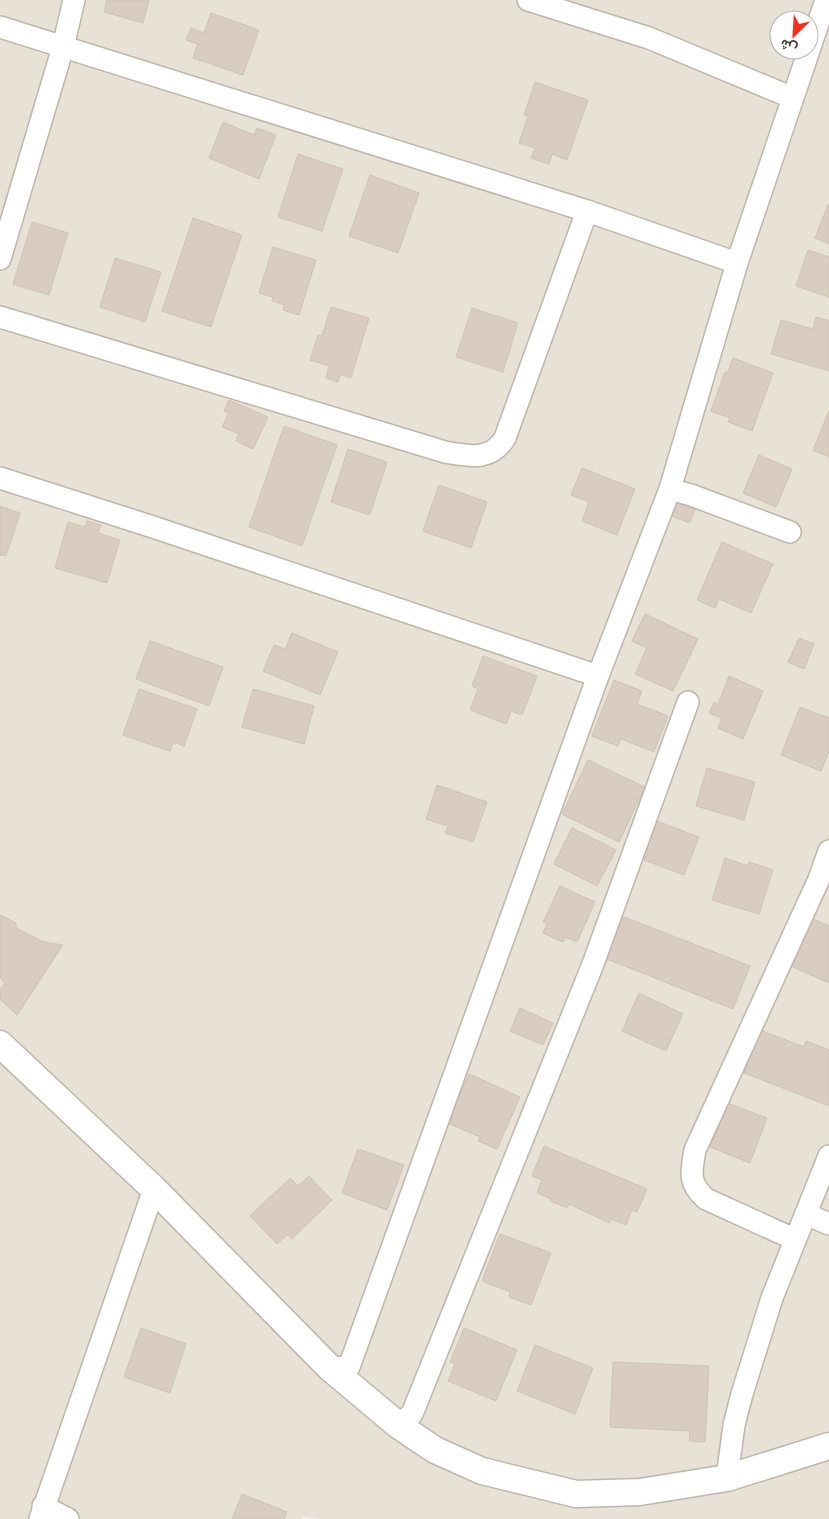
<svg xmlns="http://www.w3.org/2000/svg" width="829" height="1519" font-family="'DM Sans',Vazirmatn,sans-serif">
<style>
.residential{fill:#e8e1d6;fill-rule:evenodd}
.building{fill:#d8cdc0;stroke:#d0c2b0}
.lines{fill:none;stroke-linecap:round;stroke-linejoin:round}
.minor-casing{stroke:#bfb6aa;stroke-width:24}
.tertiary-casing{stroke:#bfb6aa;stroke-width:29}
.minor{stroke:#fff;stroke-width:21}
.tertiary{stroke:#fff;stroke-width:26}
</style>
<rect width="100%" height="100%" fill="#f4efe8"/>
<path class="residential" d="M0,0H829V1519H319L303,1516L301,1519H0ZM779,20H809V50H779Z"/>
<g class="building">
<path d="M107,0H149L143,23L104,12Z"/>
<path d="M211,13L259,30L243,75L193,58L198,44L186,40L191,28L204,33Z"/>
<path d="M535,82L588,100L567,160L552,154L549,164L531,158L535,148L519,143L528,116L524,115Z"/>
<path d="M223,122L254,135L257,128L276,135L259,179L209,158Z"/>
<path d="M298,154L343,169L322,231L278,217Z"/>
<path d="M370,175L419,193L398,253L349,236Z"/>
<path d="M828,205H829V244L815,238Z"/>
<path d="M193,218L242,235L211,327L162,311Z"/>
<path d="M32,222L68,233L49,295L13,284Z"/>
<path d="M273,247L316,260L299,315L283,310L285,305L272,301L273,297L259,293Z"/>
<path d="M808,250L829,257V297L796,286Z"/>
<path d="M115,258L161,272L145,322L100,307Z"/>
<path d="M331,307L369,318L351,378L340,374L338,382L326,378L329,366L310,360L318,335L322,336Z"/>
<path d="M472,308L518,323L503,372L456,357Z"/>
<path d="M816,317L829,321V371L771,354L781,320L813,329Z"/>
<path d="M733,358L773,373L752,431L728,422L730,418L711,411L725,372H728Z"/>
<path d="M229,400L268,417L253,449L236,441L239,434L222,427L229,413L224,411Z"/>
<path d="M829,411V457L813,450Z"/>
<path d="M284,426L337,445L302,546L249,527Z"/>
<path d="M348,449L387,462L370,515L331,502Z"/>
<path d="M759,455L792,469L776,507L743,493Z"/>
<path d="M582,468L635,489L617,535L582,521L589,502L571,495Z"/>
<path d="M439,485L487,502L471,548L423,531Z"/>
<path d="M671,498L696,507L690,523L666,514Z"/>
<path d="M0,506L20,513L6,556L0,555Z"/>
<path d="M87,521L101,525L98,533L120,540L107,583L55,568L68,522L85,527Z"/>
<path d="M722,542L773,564L751,613L719,599L715,608L697,600Z"/>
<path d="M645,614L698,639L673,691L635,674L647,648L632,641Z"/>
<path d="M292,633L338,652L320,695L263,671L274,645L285,649Z"/>
<path d="M799,638L814,644L804,669L788,662Z"/>
<path d="M150,641L223,667L209,706L136,679Z"/>
<path d="M483,656L537,676L522,715L511,711L506,724L470,710L478,689L472,686Z"/>
<path d="M729,676L763,691L743,739L718,728L722,718L709,713L714,702L718,704Z"/>
<path d="M614,680L642,691L637,704L668,716L654,752L621,739L618,746L592,736Z"/>
<path d="M139,689L197,709L184,746L173,742L170,751L123,735Z"/>
<path d="M253,689L314,706L304,744L242,727Z"/>
<path d="M800,707L829,718V751L821,771L781,755Z"/>
<path d="M588,760L645,787L619,842L562,814Z"/>
<path d="M707,768L755,782L744,820L696,806Z"/>
<path d="M437,785L487,802L473,842L445,833L448,826L426,819Z"/>
<path d="M649,818L699,837L684,875L644,860L648,851L637,847Z"/>
<path d="M572,828L616,850L597,886L554,864Z"/>
<path d="M725,858L748,866L749,862L773,870L759,914L712,900Z"/>
<path d="M560,886L595,902L577,942L565,937L563,942L543,933L547,923L543,922Z"/>
<path d="M614,913L750,966L733,1009L597,955Z"/>
<path d="M0,915L16,923V928L44,942L63,945L17,1015L0,999V990L5,983L0,978Z"/>
<path d="M804,915L829,926V983L786,964Z"/>
<path d="M639,993L683,1014L666,1051L622,1031Z"/>
<path d="M520,1008L553,1023L543,1045L510,1031Z"/>
<path d="M760,1030L804,1047L806,1041L829,1050V1106L744,1073Z"/>
<path d="M469,1074L520,1097L497,1149L478,1141L480,1137L447,1123Z"/>
<path d="M727,1103L767,1118L750,1163L710,1147Z"/>
<path d="M544,1146L647,1189L637,1212L632,1210L626,1225L611,1219L609,1223L569,1204L567,1208L550,1201L551,1199L537,1193L542,1180L532,1176Z"/>
<path d="M358,1149L404,1165L387,1210L342,1193Z"/>
<path d="M309,1176L332,1200L292,1239L288,1234L277,1244L250,1216L290,1178L298,1186Z"/>
<path d="M500,1234L551,1253L531,1305L509,1297L510,1292L482,1281Z"/>
<path d="M141,1328L186,1344L170,1393L124,1377Z"/>
<path d="M464,1328L517,1350L496,1401L448,1381L455,1364L450,1362Z"/>
<path d="M535,1345L593,1368L575,1414L517,1391Z"/>
<path d="M613,1362L709,1366L705,1442L689,1441L690,1431L610,1427Z"/>
<path d="M242,1494L287,1512L284,1519H232Z"/>
</g>
<g class="lines">
<g class="minor-casing">
<g id="minor">
<path d="M528,0L649,38L793,98"/>
<path d="M0,27L587,211L737,263"/>
<path d="M0,259L63,47L74,0"/>
<path d="M0,317L445,452C469,456 490,462 505,438L587,211"/>
<path d="M0,478L150,526L598,676"/>
<path d="M670,489L691,495L790,532"/>
<path d="M806,1214L829,1224"/>
<path d="M794,1239L706,1199C688,1183 691,1173 695,1150L819,879L829,851"/>
<path d="M330,1368L349,1367L598,676L670,489L737,263L826,0"/>
<path d="M398,1425L412,1414L593,964L688,702"/>
<path d="M727,1478L734,1425L742,1394L772,1298L829,1156"/>
<path d="M43,1506L68,1519"/>
<path d="M40,1519L154,1189"/>
</g>
</g>
<g class="tertiary-casing">
<path id="tertiary" d="M0,1044L154,1189L330,1368L398,1425L435,1450L482,1471L576,1494L640,1492L727,1478L829,1446"/>
</g>
<use href="#minor" class="minor"/>
<use href="#tertiary" class="tertiary"/>
</g>
<g transform="translate(794 35) rotate(205)"><circle r="24" fill="#ffffff" stroke="#b5b2af"/>
<path d="M0-4L9 19L0 12L-9 19Z" fill="#f82d1a"/>
<text y="-8" font-size="14" font-weight="bold" text-anchor="middle" fill="#473f36">ش</text>
</g>
</svg>
